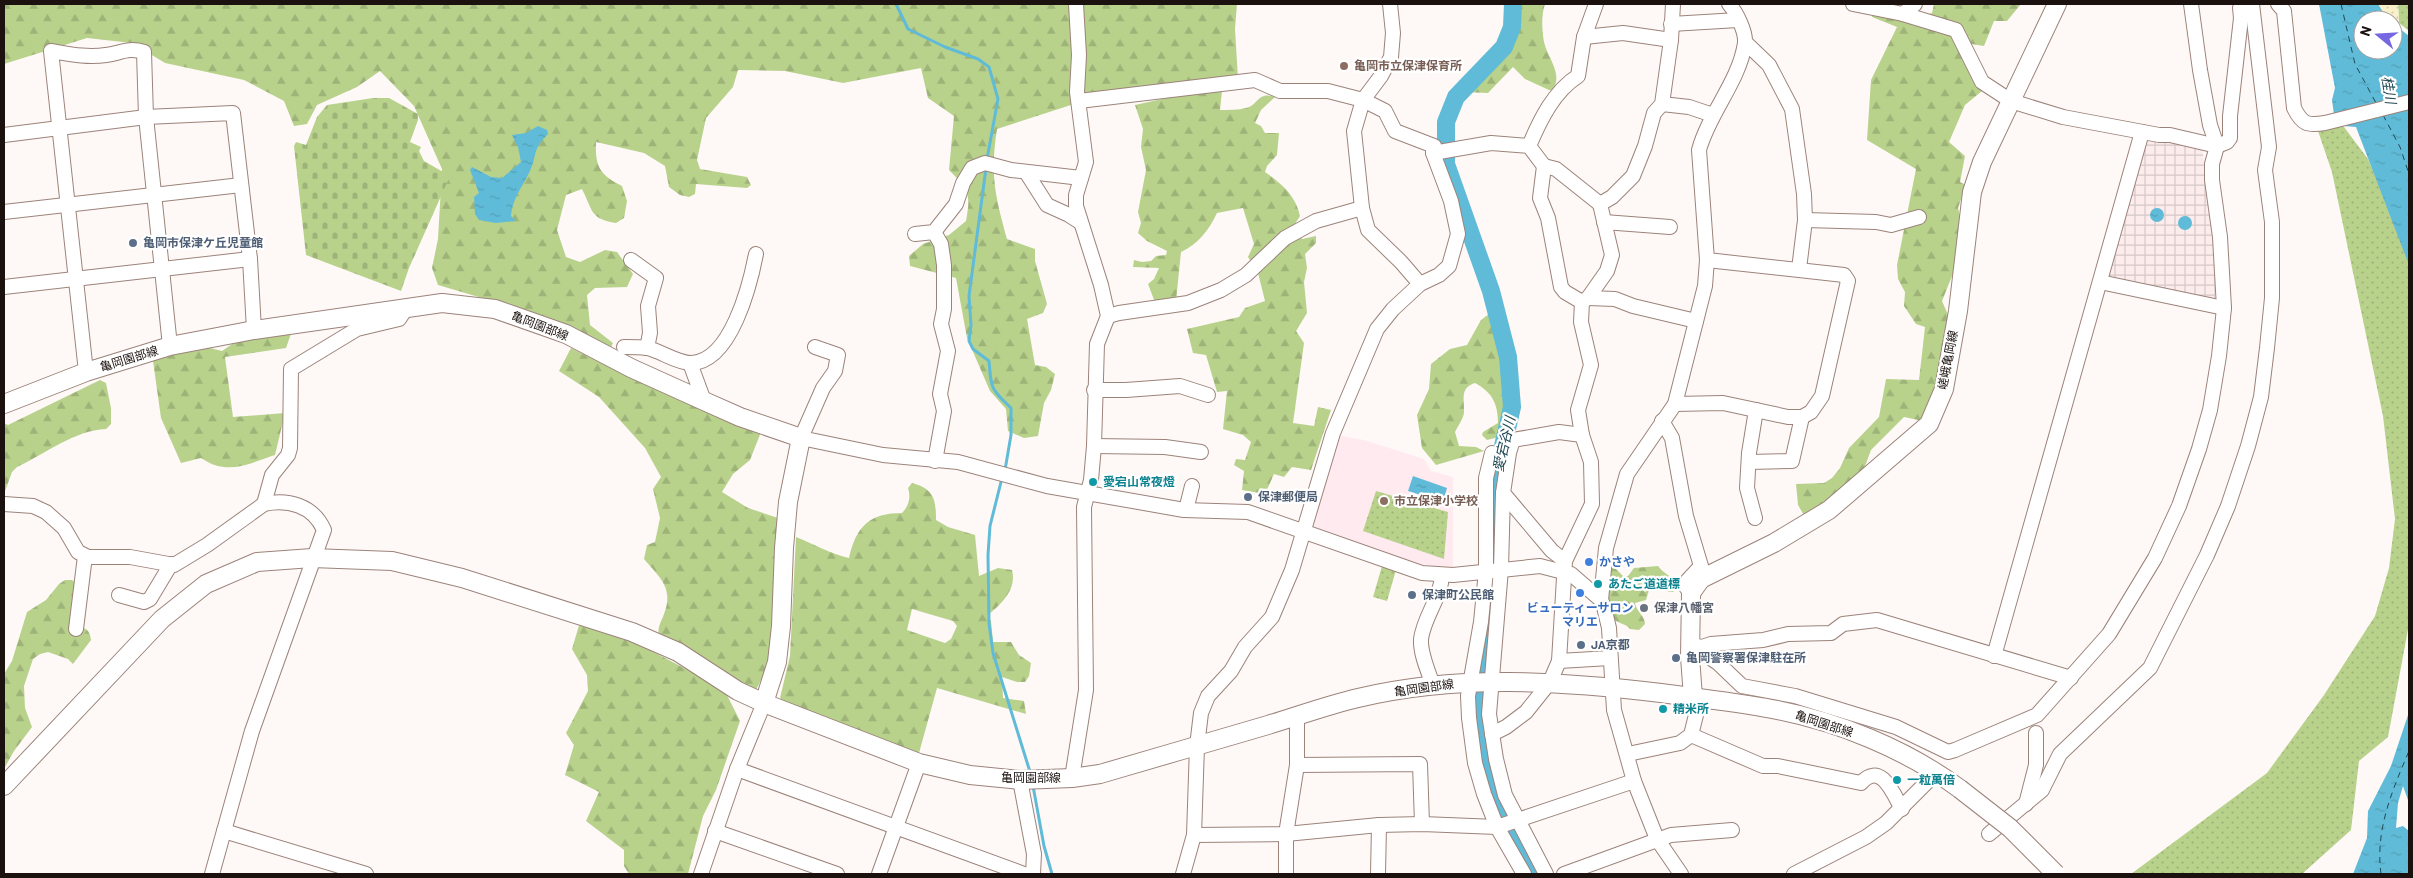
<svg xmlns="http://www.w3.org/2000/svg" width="2413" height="878" font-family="Barlow,'Noto Sans JP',sans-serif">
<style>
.industrial{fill:url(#industrial-grid)}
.education{fill:#ffeaf0}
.green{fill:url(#green-dots)}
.forest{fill:url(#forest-firs);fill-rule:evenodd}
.sand{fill:url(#sand-dots)}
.cemetery{fill:url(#cemetery-stones)}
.water{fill:url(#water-ripples)}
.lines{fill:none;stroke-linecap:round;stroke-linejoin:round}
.stream{stroke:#5fbbd7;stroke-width:3}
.river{stroke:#5fbbd7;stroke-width:18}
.ferry{stroke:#204955;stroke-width:1;stroke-dasharray:6 5;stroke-linecap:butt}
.minor-casing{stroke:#9c837a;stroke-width:16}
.major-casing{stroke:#9c837a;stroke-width:20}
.minor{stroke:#fff;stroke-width:14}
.major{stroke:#fff;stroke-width:18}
.major-bridge-casing{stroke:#9c837a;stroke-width:20;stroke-linecap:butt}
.major-bridge{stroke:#fff;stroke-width:18}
.education-dot{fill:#8d6e63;stroke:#fff;stroke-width:2}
.service-dot{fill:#5c6f8a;stroke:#fff;stroke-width:2}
.culture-dot{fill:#0f9aa8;stroke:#fff;stroke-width:2}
.shop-dot{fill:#3f7fe0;stroke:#fff;stroke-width:2}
.worship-dot{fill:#6b7280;stroke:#fff;stroke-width:2}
.labels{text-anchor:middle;stroke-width:4.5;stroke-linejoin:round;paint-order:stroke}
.education-label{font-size:12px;font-weight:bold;fill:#785e54;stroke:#fff;text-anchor:start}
.service-label{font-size:12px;font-weight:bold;fill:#4e5e75;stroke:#fff;text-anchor:start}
.street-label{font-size:12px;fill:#1b120f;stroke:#fff}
.culture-label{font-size:12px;font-weight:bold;fill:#0d838f;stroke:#fff;text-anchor:start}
.shop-label{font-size:12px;font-weight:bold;fill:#366cbe;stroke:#fff;text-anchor:start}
.worship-label{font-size:12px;font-weight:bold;fill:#5b616d;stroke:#fff;text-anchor:start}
.water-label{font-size:14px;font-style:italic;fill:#204955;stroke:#fff}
</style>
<defs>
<pattern id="industrial-grid" width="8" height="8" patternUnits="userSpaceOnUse" patternTransform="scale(1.25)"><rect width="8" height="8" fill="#fcecec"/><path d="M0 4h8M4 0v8" fill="none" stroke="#d7c9c9"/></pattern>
<pattern id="green-dots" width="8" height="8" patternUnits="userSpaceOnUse" patternTransform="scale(1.25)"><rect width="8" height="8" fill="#b8d28c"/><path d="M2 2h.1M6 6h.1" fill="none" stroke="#9eb378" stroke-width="1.8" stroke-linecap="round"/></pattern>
<pattern id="forest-firs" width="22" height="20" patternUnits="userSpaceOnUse" patternTransform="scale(1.25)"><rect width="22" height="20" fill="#b8d28c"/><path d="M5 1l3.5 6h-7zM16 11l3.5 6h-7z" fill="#9eb378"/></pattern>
<pattern id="sand-dots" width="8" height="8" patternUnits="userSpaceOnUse" patternTransform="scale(1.25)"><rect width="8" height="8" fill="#faf1cb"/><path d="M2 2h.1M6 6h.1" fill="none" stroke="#d6cead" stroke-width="1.8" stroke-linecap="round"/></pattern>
<pattern id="cemetery-stones" width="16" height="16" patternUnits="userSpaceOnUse" patternTransform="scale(1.25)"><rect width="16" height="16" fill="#b8d28c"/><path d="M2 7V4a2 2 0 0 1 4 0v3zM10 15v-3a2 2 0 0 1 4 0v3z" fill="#9eb378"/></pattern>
<pattern id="water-ripples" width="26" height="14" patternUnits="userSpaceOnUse" patternTransform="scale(1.25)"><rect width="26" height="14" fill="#5fbbd7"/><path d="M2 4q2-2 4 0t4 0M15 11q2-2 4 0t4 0" fill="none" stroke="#52a0b7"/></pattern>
</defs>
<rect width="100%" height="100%" fill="#fef9f7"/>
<path class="industrial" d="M2144,138L2202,147L2214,236L2215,299L2110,279L2106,275Z"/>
<path class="education" d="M1336,435L1364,440L1424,459L1431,471L1453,477V569L1421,564L1355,544L1307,526Z"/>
<g class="green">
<path d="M2398,4H2409V31L2399,23Z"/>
<path d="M2341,123L2368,159L2395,222L2409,265V624L2388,737L2359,761L2351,830L2302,874H2131L2267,773L2324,695L2375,616L2389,568L2395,519L2383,416L2332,172L2318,131Z"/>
<path d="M1376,491L1448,512L1444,559L1363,531Z"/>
<path d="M1382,566L1396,570L1387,601L1373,597Z"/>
</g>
<g class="forest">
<path d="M4,4H1237L1235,29L1238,79L1105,94L997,129C990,175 995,195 1007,239L1035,249V261L1047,304L1043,313L1027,319L1035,365L1046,367L1055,374L1051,390L1044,403L1038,436L1024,438L1008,431L1006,409L990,391L967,338L956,278L910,266L909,256L923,244L949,235L966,221C971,194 969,190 949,170L954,116L928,98L921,68L843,83L785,71L738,70L733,87L706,118L697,160L700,169L747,177L751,185L747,188L696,184L695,194L689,197L680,195L669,187L665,166L644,153L596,142C595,167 600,175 622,186L627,201L624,218L616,223C590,219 593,211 582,189L566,195L557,230L566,257L580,262L605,250L617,252L633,274L627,287L595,288L587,295L590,325L613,343L611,347L516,308L438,285L432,268L438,239L442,169L414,106L380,71L357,87L317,105L307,124L294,126L284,101L244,80L165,63L132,43L87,38L4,64Z"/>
<path d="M1513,4H1545C1541,16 1542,30 1544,42C1548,59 1563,73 1553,90H1549L1525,79L1513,67L1488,93L1463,92L1459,87L1460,82L1476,74L1487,57L1493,55L1504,40L1513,41L1515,38Z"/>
<path d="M1934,4H2021L2007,21H1994L1984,46L1959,42L1982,91L1965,105L1949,142L1965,156L1960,182L1966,185L1958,208L1961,221L1954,271L1942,301L1949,317L1939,384L1923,421L1904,417L1871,450L1864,469L1816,512L1805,517L1798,505L1796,484L1824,483L1832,478L1840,468L1849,448L1879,417L1886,379L1919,380L1925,327L1916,324L1904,306L1905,292L1898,279L1897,265L1916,169L1867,140L1871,80L1897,27L1872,17V11L1910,20L1932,13Z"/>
<path d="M1222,91L1220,110C1229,110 1238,110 1246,108C1259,105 1257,91 1275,97L1261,110L1255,123L1261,126L1265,133H1279L1277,155L1267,166L1265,172C1281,183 1296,196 1300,216L1293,227L1302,239L1316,236V243L1305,254L1307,268L1304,282L1307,313L1296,331L1304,343L1293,423L1314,426L1318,407L1331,410L1311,470L1292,467L1284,477L1274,474L1265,494L1242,490L1244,471L1234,465L1236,459L1245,460L1251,442L1243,435L1223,429L1227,391L1217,392L1206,355L1193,353L1187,329L1239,317L1245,308L1265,301L1258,273L1248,257L1254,244L1243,208L1217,213C1209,230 1198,244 1181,252L1176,301L1156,305L1148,284L1154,279L1159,268L1133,267L1134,260L1142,262L1151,261L1156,256L1166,255L1167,251L1147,241L1138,233L1141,223L1138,212L1146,170L1141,147L1143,129L1135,105L1180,95Z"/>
<path d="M1489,314L1507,384L1506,419L1503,436L1487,440L1482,435L1483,432L1498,423C1498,404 1492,392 1475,383C1459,388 1465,400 1464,413C1463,419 1458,426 1455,432L1459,446L1476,447L1484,451L1436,465L1422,448L1417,415L1429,389L1431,364L1450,349L1467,345L1481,320Z"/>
<path d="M292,331L286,348L225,357L233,417L285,413L275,455C248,464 227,476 201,458L181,463L161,418L153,361L202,346L222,351L238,340Z"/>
<path d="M571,348C633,380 698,404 761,432L750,460L733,474L722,492L748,508L778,518L777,616L769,664L756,690L659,636C657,628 661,622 664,614C674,588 660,578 644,559L647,545L655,542L660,518L653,489L661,477L645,448L599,397L559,371Z"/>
<path d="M100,380L106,383L111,408V424L106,429C75,430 45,454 17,467L12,472L4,494V423L8,425Z"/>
<path d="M912,483C934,489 936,499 936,520L948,527L975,535L979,576L998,568L1012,570C1017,590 1001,604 987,616L991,621L993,642H1011L1019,655L1031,663L1029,676L1025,682H1017L1002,677L1003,698L1024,701L1026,714L937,688L919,753L793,709L780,698L790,656L796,537C814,544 831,554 849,558C856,526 870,513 902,513C909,506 911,497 908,488ZM912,609L953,621L957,626L951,639L945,643L907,630Z"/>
<path d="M1658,566C1664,574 1672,577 1680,583L1673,592L1666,591L1661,587H1650L1646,600L1635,603C1636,611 1645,616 1645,624L1639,630L1630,629C1625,623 1619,624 1613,619C1604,612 1609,578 1609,567L1616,569L1624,577L1628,576L1634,568Z"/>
<path d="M65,580H72L77,584L71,624C83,627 90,628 91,640L73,664L68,659L48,652L40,654L33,659L24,686L25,708L32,727L14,751L4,769V674L12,661L27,612L46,600L59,584Z"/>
<path d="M580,622L625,637L724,689L740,721L716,790L703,816L688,874H629L624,866V850L586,821L599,792L565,775L574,745L566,733L588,691L587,675L572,649Z"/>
</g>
<path class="sand" d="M2378,4H2398L2399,28H2394L2393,20H2388Z"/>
<path class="cemetery" d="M373,98H389L418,114V120L410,142L421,147L419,151L424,161L450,176L409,268L401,291L306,255L294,146L296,142L306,145L317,117L327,105Z"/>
<g class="water">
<path d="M2319,4H2378L2388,20H2363V50H2393V27L2399,28L2409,36V265L2356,127L2344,126L2340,116L2334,115L2332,100L2335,88Z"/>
<path d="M538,126L547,130L548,134C531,151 538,155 529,173C522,187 512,200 511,216L516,221L496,223L479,220L475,214L474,197L479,193L470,170L472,167L491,177L502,178L521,162L518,147L512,135L526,133Z"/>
<circle cx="2157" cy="215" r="7"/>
<circle cx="2185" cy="223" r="7"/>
<path d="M1413,476L1447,488L1443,502L1408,491Z"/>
<path d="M2409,712V803L2403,786L2398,803L2396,828L2403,826L2409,831V874H2353L2367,838L2368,811L2391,766Z"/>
</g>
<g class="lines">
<g class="stream">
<path d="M896,4L908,29L945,47L978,59L989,67L998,99L987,159"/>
<path d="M986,168L969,296L971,325L969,341L973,349L989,361C991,389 991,389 1011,408V435L1005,470"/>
<path d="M1002,478L990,526L988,555L989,623L993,653L1031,775"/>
<path d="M1033,786L1044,846L1052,874"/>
</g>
<path class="river" d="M1513,4L1512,27L1504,47L1456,97L1446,122V164L1491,291L1508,357L1512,407L1495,481L1491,607L1479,699L1480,734L1500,806L1536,874"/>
<g class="ferry">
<path d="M2341,4L2355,64L2376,103"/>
<path d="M2383,115L2400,147L2409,174"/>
<path d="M2381,874C2375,830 2392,791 2409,751"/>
</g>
<g class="minor-casing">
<g id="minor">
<path d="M1390,4L1393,33L1391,57L1381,76L1363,100L1354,131L1362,208L1368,230L1401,262L1420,284"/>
<path d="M1853,4L1903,14L1915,4"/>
<path d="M2278,4L2284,11L2294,108C2302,124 2307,126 2325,123L2409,102"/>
<path d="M1903,14L1956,30L1982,82L2011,101L2063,117L2159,135H2170L2217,146L2227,142L2230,138V116L2241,18L2240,8L2242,4"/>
<path d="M1671,24L1738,20"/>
<path d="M1584,37L1623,33L1671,40"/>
<path d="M1745,42L1769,65L1792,109L1804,194L1805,220L1799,269"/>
<path d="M1079,101L1255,80L1280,91H1328L1363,100L1385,111L1395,131L1434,146L1433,153L1451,201L1458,234L1449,266L1439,275L1420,284L1393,309L1377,329L1333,433L1292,570L1272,617L1245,647L1231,671L1208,696L1201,713L1197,746L1194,835L1183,874"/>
<path d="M1662,104L1689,107L1713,115"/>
<path d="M4,135L146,117L233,113L250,259L254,330"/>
<path d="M1529,146C1540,120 1554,91 1578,76L1584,37L1596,4"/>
<path d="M1433,153L1491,143L1529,146L1544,166L1540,198L1548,218L1561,287L1565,292L1582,302"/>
<path d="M1544,166L1556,169L1600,204"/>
<path d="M1026,172L1047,205L1069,215L1080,222"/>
<path d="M4,212L241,185"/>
<path d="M1805,220L1876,222L1891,225L1919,217"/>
<path d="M1604,222L1670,227"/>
<path d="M934,232L941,244L944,265V309L941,324L948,351L940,394L944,411L935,461"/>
<path d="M915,234L934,232L956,204L963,183L972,168L985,163L1011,170L1081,178"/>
<path d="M631,260L656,278L648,306L650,333L647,348"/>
<path d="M2100,282L2224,308"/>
<path d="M4,287L250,259"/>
<path d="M1588,298L1615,299L1633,306L1696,321"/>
<path d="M1582,302L1588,298L1607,271L1612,255L1600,204L1612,197L1633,176L1645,146L1654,113L1662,104L1671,40L1673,4"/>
<path d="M1108,316L1119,313L1188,303L1221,290L1246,275L1285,238L1316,221L1362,208"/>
<path d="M624,347C631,347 640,347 647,348C661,351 677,363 691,363C731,362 750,285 756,254"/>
<path d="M815,347L838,355L835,371L823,388L801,438L883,455L958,462L1047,486L1184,510L1248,512L1422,573L1453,575L1540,566L1571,574L1601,600L1604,607L1609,628L1614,710L1634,781L1657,839L1681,874"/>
<path d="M690,363L704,401"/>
<path d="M86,372L51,51C69,54 87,58 106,55C121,53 128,47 144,52L146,117L170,346"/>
<path d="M1094,390H1126L1180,386L1208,395"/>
<path d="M1675,404L1723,403L1788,417H1802L1811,412L1822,396L1848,281L1844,275L1707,260"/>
<path d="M1662,421L1672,438L1686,516L1701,566L1688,580L1686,587L1691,593"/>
<path d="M1094,446L1165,447L1201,452"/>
<path d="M1492,453L1486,478V571L1481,622L1468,696L1469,718L1475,763L1484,794L1497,827L1524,874"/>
<path d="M1749,462L1792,461L1802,417"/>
<path d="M1503,493L1501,569L1489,714L1496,759L1505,795L1546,874"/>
<path d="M4,504L33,506L46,512L64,528L78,552L88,557H130L174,565L207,545L264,504C288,499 313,505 324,530L252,731L212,874"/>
<path d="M264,504L272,475L288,455L290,448L291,369L357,329L399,319L405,310"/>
<path d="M1186,510L1192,486"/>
<path d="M1755,518L1747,488L1749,453L1756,410"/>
<path d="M1565,561L1552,551L1503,493L1509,453L1513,440L1559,432L1582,435"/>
<path d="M119,595L144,602L150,599L171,564"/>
<path d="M1601,600L1606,548L1627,474L1675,404L1705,286L1707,260L1699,150C1709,113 1739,82 1745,43C1746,31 1736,12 1729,4"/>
<path d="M76,629L85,556"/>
<path d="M1691,645L1718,663L1742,686L1795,696L1896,727L1948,752L1955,750L2037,715L2109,634L2155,558L2179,506L2199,449L2210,410L2219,356L2224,308L2220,237L2212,180V164L2217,146L2210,125L2200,70L2191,4"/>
<path d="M1691,645L1702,647L1711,644L1763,640L1788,634L1831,633L1843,624L1877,620L2071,678"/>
<path d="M1994,656L2142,132"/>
<path d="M1559,661L1610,658"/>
<path d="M1433,685C1428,671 1420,653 1421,639C1424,616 1441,598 1442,575"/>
<path d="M1492,734L1506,727L1526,712L1550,682L1559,661L1565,561L1592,504L1591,462L1582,435L1578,410L1591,365L1581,322L1582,302"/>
<path d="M1691,735L1763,766H1778L1861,783C1881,761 1893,793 1902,809"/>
<path d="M1628,754L1680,743L1691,735L1697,711L1693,697"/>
<path d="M1297,765L1420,764L1422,824"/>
<path d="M737,769L1024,874"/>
<path d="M1072,778L1086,690L1084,507L1091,480L1094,446L1097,344L1108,316L1101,285L1076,206V195L1086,162L1077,92L1079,55L1076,4"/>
<path d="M1020,780L1034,854L1033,874"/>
<path d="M2026,804L2036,765V733"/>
<path d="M224,831L366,874"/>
<path d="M715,831L837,874"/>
<path d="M1989,834L2042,790L2060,754L2150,668L2207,555L2228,506L2248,446L2261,397L2267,348L2272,298V222L2265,170L2269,147L2252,4"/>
<path d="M1194,835L1286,834L1379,825L1422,824L1497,827L1634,781"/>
<path d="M701,874L737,769L764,703"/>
<path d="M879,874L919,763"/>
<path d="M1286,874V834L1297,765V716"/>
<path d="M1378,874L1379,825"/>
<path d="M1564,874L1671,835L1732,830"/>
<path d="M1794,874L1866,837L1886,823L1935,774"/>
</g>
</g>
<g class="major-casing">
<g id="major">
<path d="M4,404L86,372L170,346L254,330L442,303L495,309L566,334L631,368L704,401L740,417L801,438L788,502L784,548L781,626L777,662L764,703"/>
<path d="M1693,697L1690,657L1691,593L1701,579L1774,543L1829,510L1929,424L1944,389L1958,311L1972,192L1982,162L2057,4"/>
<path d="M4,786L162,619L206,584L257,562L312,558L392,561L462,578L632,632L678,652L738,691L764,703L919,763L970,775L1020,780L1072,778L1100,774C1156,758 1212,741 1268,725C1298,716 1328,705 1358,698C1458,674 1560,681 1661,693C1698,698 1735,702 1772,709C1837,721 1906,749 1960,789"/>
</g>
</g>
<use href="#minor" class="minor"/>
<use href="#major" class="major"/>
<g class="major-bridge-casing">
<path id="major-bridge" d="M1960,789L2010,828L2056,874"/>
</g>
<use href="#major-bridge" class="major-bridge"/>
</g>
<g class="education-dot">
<circle cx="1344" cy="66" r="5"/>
<circle cx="1384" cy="501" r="5"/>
</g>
<g class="service-dot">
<circle cx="133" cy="243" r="5"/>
<circle cx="1248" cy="497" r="5"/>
<circle cx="1412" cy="595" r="5"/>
<circle cx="1581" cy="645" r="5"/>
<circle cx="1676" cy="658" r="5"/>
</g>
<g class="culture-dot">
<circle cx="1093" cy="482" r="5"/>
<circle cx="1598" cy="584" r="5"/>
<circle cx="1663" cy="709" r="5"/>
<circle cx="1897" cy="780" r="5"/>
</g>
<g class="shop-dot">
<circle cx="1589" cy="562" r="5"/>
<circle cx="1580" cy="593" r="5"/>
</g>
<circle class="worship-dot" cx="1644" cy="608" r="5"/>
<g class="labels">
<g class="education-label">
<text x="1354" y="70">亀岡市立保津保育所</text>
<text x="1394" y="505">市立保津小学校</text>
</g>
<g class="service-label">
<text x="143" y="247">亀岡市保津ケ丘児童館</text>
<text x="1258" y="501">保津郵便局</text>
<text x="1422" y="599">保津町公民館</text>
<text x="1591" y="649">JA京都</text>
<text x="1686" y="662">亀岡警察署保津駐在所</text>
</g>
<g class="street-label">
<text transform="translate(540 326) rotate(21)" y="4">亀岡園部線</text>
<text transform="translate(129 359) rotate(-17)" y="4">亀岡園部線</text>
<text transform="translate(1948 360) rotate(-79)" y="4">嵯峨亀岡線</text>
<text transform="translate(1424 688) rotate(-8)" y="4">亀岡園部線</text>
<text transform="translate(1824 724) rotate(18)" y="4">亀岡園部線</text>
<text x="1031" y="782">亀岡園部線</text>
</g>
<g class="culture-label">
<text x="1103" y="486">愛宕山常夜燈</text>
<text x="1608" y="588">あたご道道標</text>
<text x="1673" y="713">精米所</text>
<text x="1907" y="784">一粒萬倍</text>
</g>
<g class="shop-label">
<text x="1599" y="566">かさや</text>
<text x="1580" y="612" text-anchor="middle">ビューティーサロン<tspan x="1580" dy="14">マリエ</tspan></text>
</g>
<g class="worship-label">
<text x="1654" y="612">保津八幡宮</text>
</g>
<g class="water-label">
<text transform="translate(2389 90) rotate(81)" y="5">桂川</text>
<text transform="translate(1504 444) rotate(-77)" y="5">愛宕谷川</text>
</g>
</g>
<rect width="2413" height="878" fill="none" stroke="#1b120f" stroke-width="10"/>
<g transform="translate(2378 35) rotate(288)"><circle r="24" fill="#ffffff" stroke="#a4a09f"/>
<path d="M0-4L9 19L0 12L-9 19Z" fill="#7566e1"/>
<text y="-8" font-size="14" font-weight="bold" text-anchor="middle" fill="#1b120f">N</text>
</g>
</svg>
